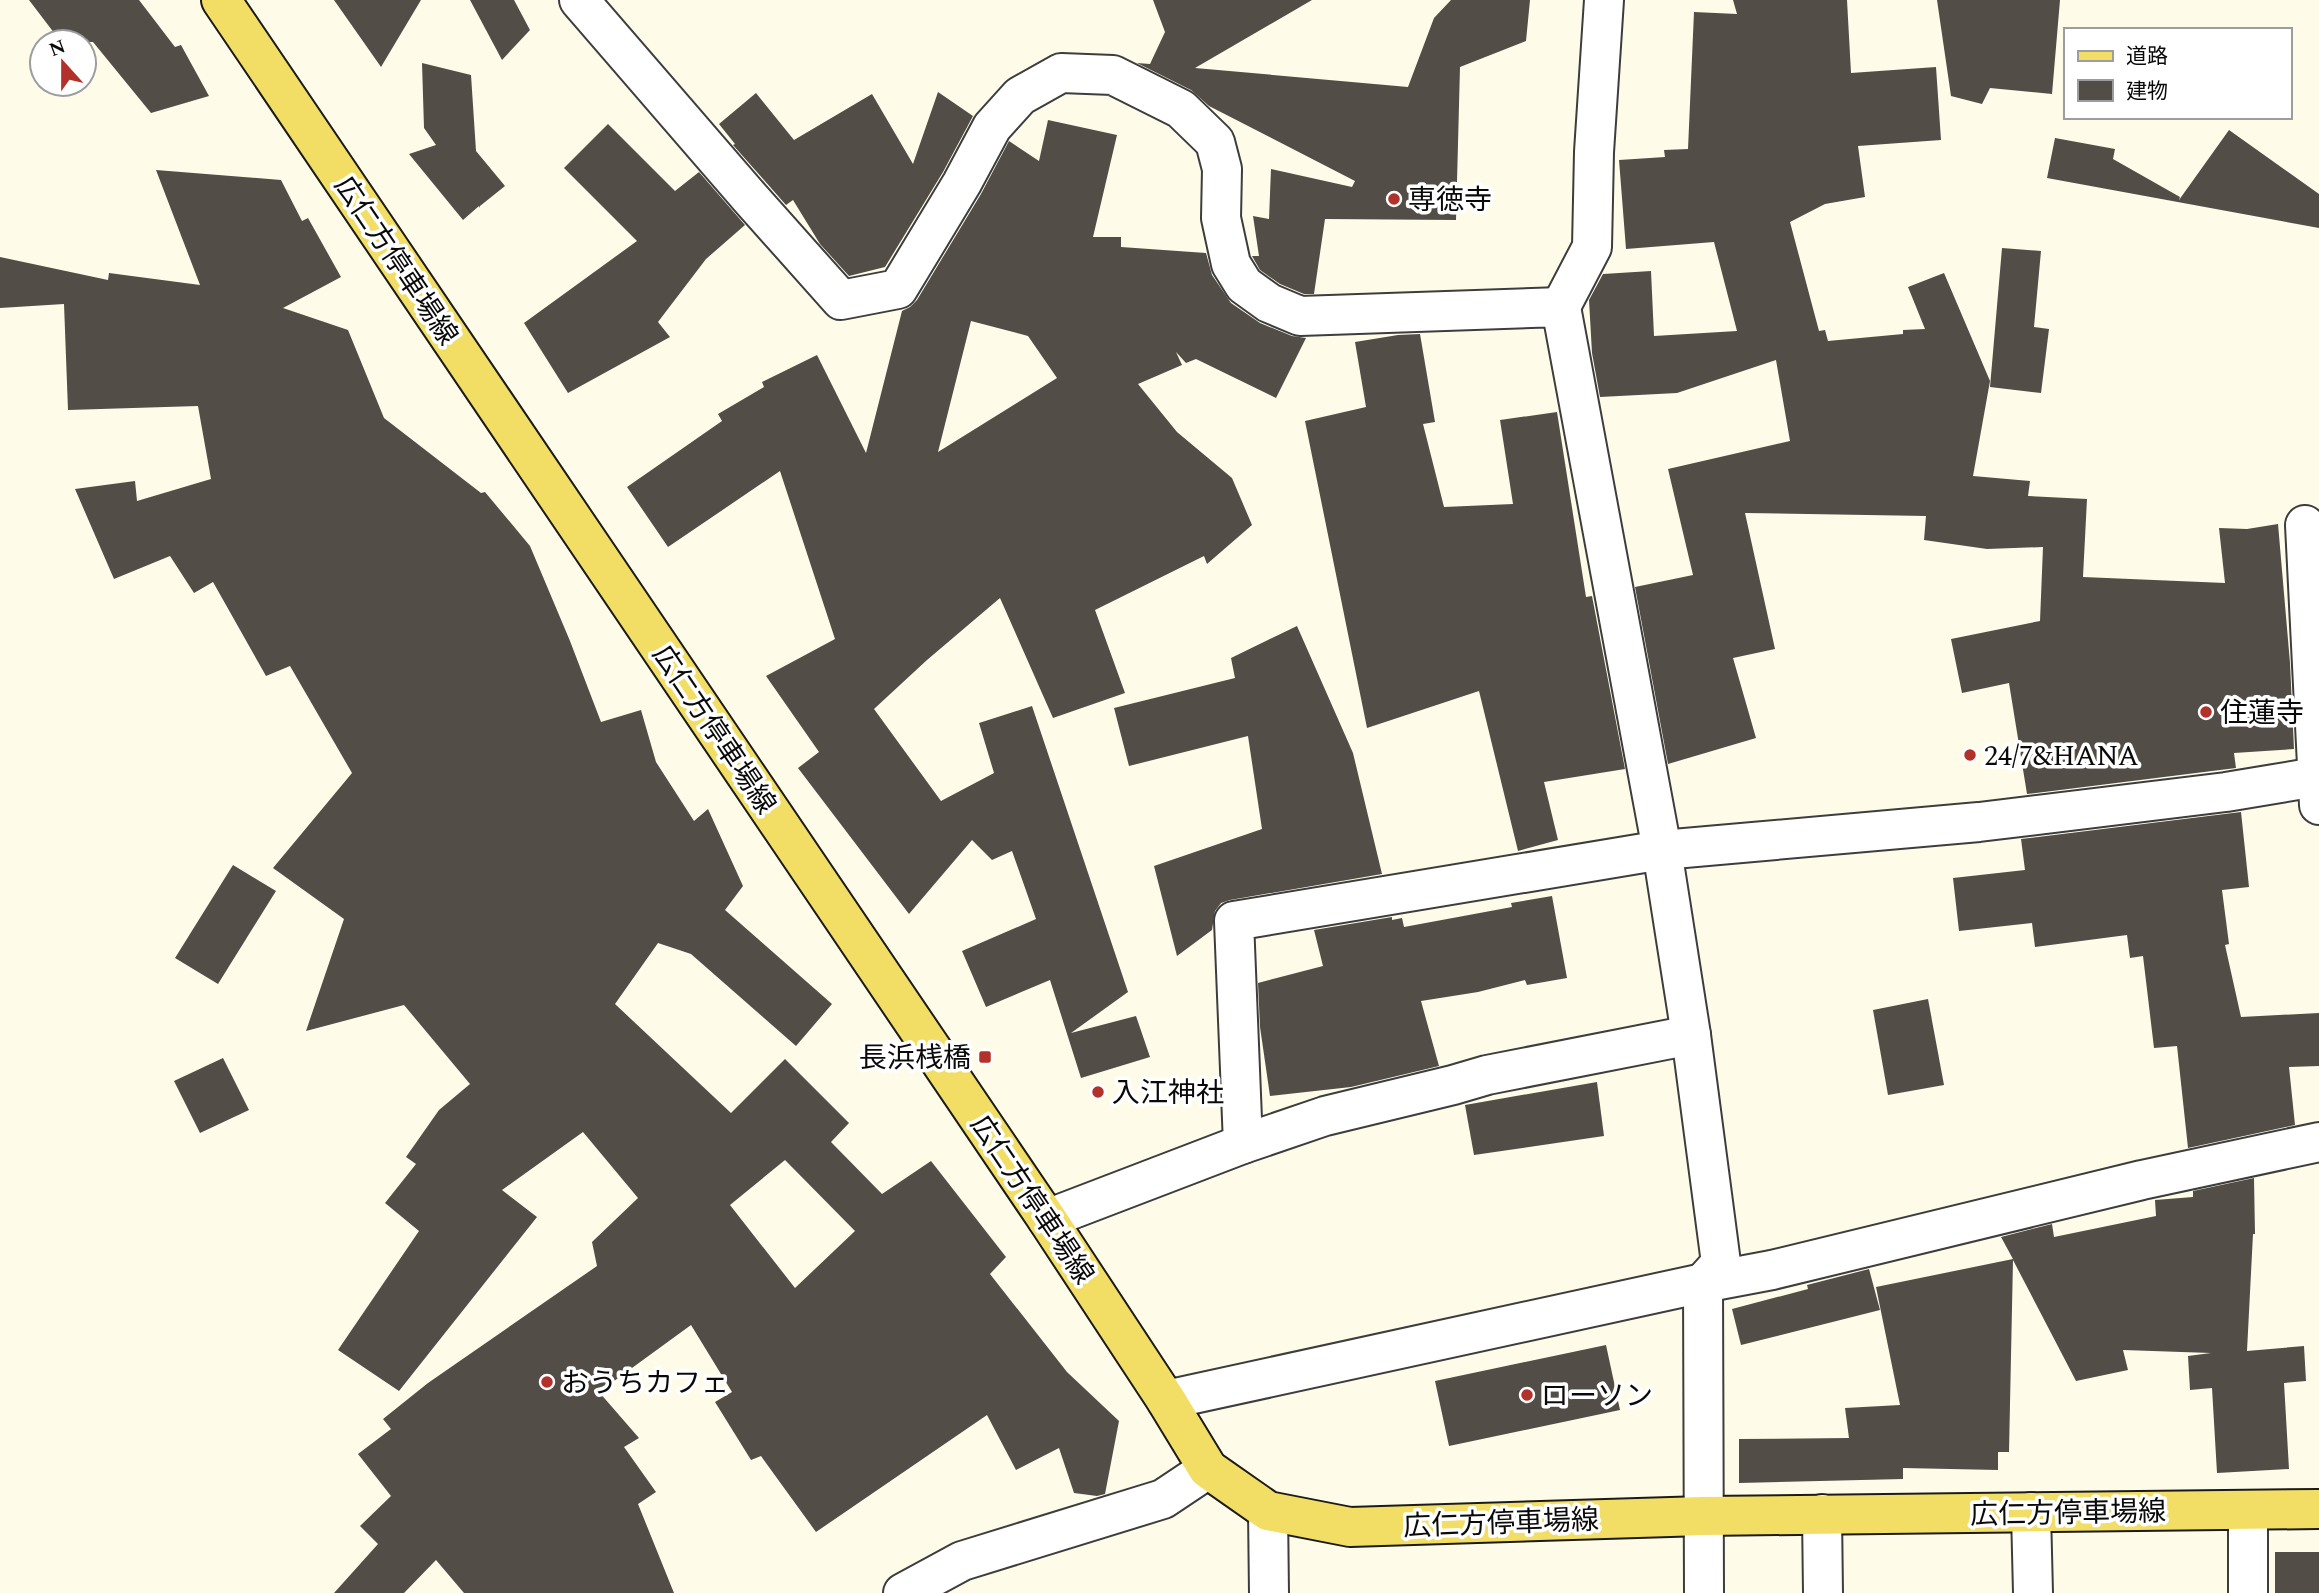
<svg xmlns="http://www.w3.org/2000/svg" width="2319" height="1593" font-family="Spectral,'Noto Sans JP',serif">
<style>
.building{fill:#524d47;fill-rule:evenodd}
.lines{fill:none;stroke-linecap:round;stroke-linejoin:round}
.minor-casing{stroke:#3d3d3d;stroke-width:42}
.major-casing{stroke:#1b1b1b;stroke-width:42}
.minor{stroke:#fff;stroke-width:38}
.major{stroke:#f2dd65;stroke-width:38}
.poi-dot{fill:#b2312a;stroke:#fff;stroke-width:2.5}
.labels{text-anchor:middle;stroke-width:7;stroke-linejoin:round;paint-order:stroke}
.poi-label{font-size:28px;fill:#0a0a0a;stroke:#fff;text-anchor:start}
.street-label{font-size:28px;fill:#0a0a0a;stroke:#fff}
</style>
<rect width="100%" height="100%" fill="#fefce9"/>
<g class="building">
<path d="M29,0H139L175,47L181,45L209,96L151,113L93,42H61Z"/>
<path d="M334,0H421L381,67Z"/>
<path d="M470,0H514L530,30L502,60Z"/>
<path d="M1153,0H1312L1195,68L1408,87L1434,18L1451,0H1530L1526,41L1460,67L1456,220L1325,219L1314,294H1304L1280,284L1260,270L1252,256H1259L1253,216L1269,219L1271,169L1352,187L1355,181L1209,106L1191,90L1137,63L1150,64L1165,32Z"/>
<path d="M1733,0H1847L1851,73L1936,67L1941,140L1858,146L1865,197L1825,204L1790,222L1819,331L1825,330L1828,341L1903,334V330L1925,329L1908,287L1944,273L1990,381L1973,476L2030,481L2028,496L2087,499L2083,577L2225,583L2219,528L2247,529L2278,524L2290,663L2294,749L2234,753L2236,768L2027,794L2009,683L1962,693L1951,639L2040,621L2043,547L1987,549L1924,540L1926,516L1745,513L1775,649L1733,658L1756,738L1668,764L1635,587L1693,575L1668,469L1790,441L1776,360L1677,393L1600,397L1592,353L1589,300L1603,274L1651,271L1654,336L1737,331L1714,242L1626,249L1619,160L1665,157L1664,150L1688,149L1694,12L1737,14Z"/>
<path d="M1937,0H2060L2052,94L1990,88L1982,104L1951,96Z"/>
<path d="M422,63L471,75L476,151L505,186L480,206V208L479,206L463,220L409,154L436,145L424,128Z"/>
<path d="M938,92L973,116L943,172L885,267L849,276L820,244L793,200L786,205L733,145L735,144L719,124L756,93L794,140L872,94L913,164Z"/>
<path d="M1048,120L1117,135L1093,237H1121V247L1206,253L1212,275L1231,303L1260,323L1292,336L1306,338L1276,398L1196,359L1186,363L1176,352L1182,365L1138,384L1177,432L1232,478L1252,525L1207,564L1204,556L1095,610L1125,693L1053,718L1000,598L927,660L874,709L941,801L994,773L979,723L1032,706L1128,992L1071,1033L1136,1016L1150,1057L1081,1078L1050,980L986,1007L962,951L1036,919L1012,851L992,860L972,840L909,914L798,768L819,752L766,676L835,639L780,471L668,547L627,487L722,421L718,414L764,387L762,382L817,355L866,453L902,311L910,307L917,300L981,194L1009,141L1039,161ZM971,321L1028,336L1057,378L938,452Z"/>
<path d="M608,124L675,191L699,172L745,225L706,259L658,322L670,337L568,393L524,323L637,241L564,168Z"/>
<path d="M2229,130L2319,194V228L2047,178L2055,138L2115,149L2113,159L2180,197L2179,200Z"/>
<path d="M156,170L281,180L302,221L308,218L341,277L283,308L348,330L384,418L481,493L485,492L530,546L570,641L601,722L641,710L656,762L694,821L708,809L743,886L725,910L832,1004L796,1046L691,954L658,943L615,1004L731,1113L785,1059L849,1123L831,1142L882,1194L931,1161L1006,1257L990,1274L1067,1372L1119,1421L1105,1494L1097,1496L1074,1493L1059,1448L1016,1470L987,1415L816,1532L761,1456L751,1460L715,1402L732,1392L691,1325L599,1392L639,1438L624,1447L656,1492L638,1504L674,1593H464L436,1560L404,1593H334L378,1544L360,1526L391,1496L358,1454L391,1429L383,1419L428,1383L597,1266L592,1242L638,1198L583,1132L502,1190L537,1217L399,1391L338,1350L419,1231L385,1203L416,1164L406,1157L439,1110L470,1084L404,1005L306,1031L344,919L273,868L352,773L290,666L266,676L213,582L194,593L170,556L114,579L75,489L135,481L137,501L211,479L198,406L68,410L64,304L0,308V257L108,280L109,273L200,285ZM785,1160L855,1231L795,1288L730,1205Z"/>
<path d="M2002,248L2041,251L2034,327L2049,329L2041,393L1990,387Z"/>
<path d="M1420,334L1435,422L1423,424L1444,507L1513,504L1500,420L1557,412L1586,597L1592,596L1625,769L1544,782L1558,840L1518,851L1479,691L1367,728L1305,421L1366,407L1355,342L1398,335Z"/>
<path d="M1297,626L1353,753L1382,874L1230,900L1221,903L1215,911L1212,930L1177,956L1154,866L1262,829L1248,736L1129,766L1114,708L1235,678L1231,658Z"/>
<path d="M2241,812L2249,887L2222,890L2229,944L2225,945L2241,1017L2319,1013V1066L2289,1067L2295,1125L2188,1148L2177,1046L2154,1048L2143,956L2130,958L2127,935L2035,947L2032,923L1959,931L1953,878L2025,870L2021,839Z"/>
<path d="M233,865L276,891L218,984L175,958Z"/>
<path d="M1552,896L1567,978L1527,985L1525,980L1478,992L1421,1001L1439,1066L1351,1087L1270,1096L1260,1027L1258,983L1323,966L1314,930L1392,917V920L1402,918L1404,927L1512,907L1511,903Z"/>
<path d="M1928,999L1944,1085L1888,1095L1873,1010Z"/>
<path d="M223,1058L249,1110L200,1133L174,1081Z"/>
<path d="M1597,1082L1604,1136L1474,1155L1465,1105Z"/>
<path d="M2254,1178L2255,1234H2253L2247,1351L2304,1346L2306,1381L2284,1383L2289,1469L2217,1473L2212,1388L2190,1390L2188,1356L2211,1353L2123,1350L2128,1370L2076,1381L2013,1260L2009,1452H1998V1470L1903,1468V1479L1739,1483V1439L1849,1438L1845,1408L1900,1405L1876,1287L2013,1259L2001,1237L2052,1224L2054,1237L2156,1216L2155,1200L2193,1197V1191Z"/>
<path d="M1869,1269L1880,1310L1741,1345L1732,1309L1808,1289L1807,1285Z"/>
<path d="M1606,1345L1620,1410L1449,1446L1435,1381Z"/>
<rect x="2275" y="1552" width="44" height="41"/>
</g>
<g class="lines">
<g class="minor-casing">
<g id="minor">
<path d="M579,0L751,199L841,300L898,289L962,183L992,127L1020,96L1061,73L1113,75L1181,109L1215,142L1222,169L1221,218L1231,264L1244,285L1269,303L1300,316L1561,307L1662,850L1691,1035L1721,1263L1703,1283L1704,1593"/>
<path d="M1558,312L1592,247L1594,152L1604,0"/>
<path d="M2305,525L2319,805"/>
<path d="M1243,1144L1234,921L1662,850L1979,822L2226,792L2316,777"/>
<path d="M1047,1219L1243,1144L1325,1116L1453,1085L1487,1075L1691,1035"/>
<path d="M1166,1400L1703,1283L1772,1270L2142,1180L2319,1142"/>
<path d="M2248,1510V1593"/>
<path d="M1268,1511L1269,1593"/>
<path d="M2031,1512L2033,1593"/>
<path d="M1822,1514L1823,1593"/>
<path d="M903,1593L962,1561L1163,1499L1208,1469"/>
</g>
</g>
<g class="major-casing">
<path id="major" d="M221,0L1047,1219L1166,1400L1208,1469L1268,1511L1350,1527L1703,1516L2319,1509"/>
</g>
<use href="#minor" class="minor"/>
<use href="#major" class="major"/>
</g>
<g class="poi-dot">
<circle cx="1394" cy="199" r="7"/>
<circle cx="2206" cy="712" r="7"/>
<circle cx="1970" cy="755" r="7"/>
<rect x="978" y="1050" width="14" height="14" rx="3.5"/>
<circle cx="1098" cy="1092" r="7"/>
<circle cx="547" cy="1382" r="7"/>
<circle cx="1527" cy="1395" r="7"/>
</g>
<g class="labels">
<g class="poi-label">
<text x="1408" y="209">専徳寺</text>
<text x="2220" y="722">住蓮寺</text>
<text x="1984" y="765">24/7&amp;HANA</text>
<text x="971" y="1067" text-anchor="end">長浜桟橋</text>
<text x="1112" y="1102">入江神社</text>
<text x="561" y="1392">おうちカフェ</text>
<text x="1541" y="1405">ローソン</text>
</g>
<g class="street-label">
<text transform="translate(397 260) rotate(56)" y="10">広仁方停車場線</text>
<text transform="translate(715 729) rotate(56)" y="10">広仁方停車場線</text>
<text transform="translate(1033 1199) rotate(56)" y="10">広仁方停車場線</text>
<text transform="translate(2068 1512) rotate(-1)" y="10">広仁方停車場線</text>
<text transform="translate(1501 1522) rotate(-2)" y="10">広仁方停車場線</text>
</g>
</g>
<rect x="2064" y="28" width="228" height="91" fill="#ffffff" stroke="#9d9d9d" stroke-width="2"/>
<rect x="2078" y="51" width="35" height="10" fill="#f2dd65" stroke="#9d9d9d" stroke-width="2"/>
<text x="2126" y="63" font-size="21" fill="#0a0a0a">道路</text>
<rect x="2078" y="80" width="35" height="21" fill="#524d47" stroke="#9d9d9d" stroke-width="2"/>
<text x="2126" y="98" font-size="21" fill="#0a0a0a">建物</text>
<g transform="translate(63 63) rotate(339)"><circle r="33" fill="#ffffff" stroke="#9d9d9d" stroke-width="2"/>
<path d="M0-5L12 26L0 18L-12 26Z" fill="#b2312a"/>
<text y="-10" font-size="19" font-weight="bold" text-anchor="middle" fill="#0a0a0a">N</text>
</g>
</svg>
